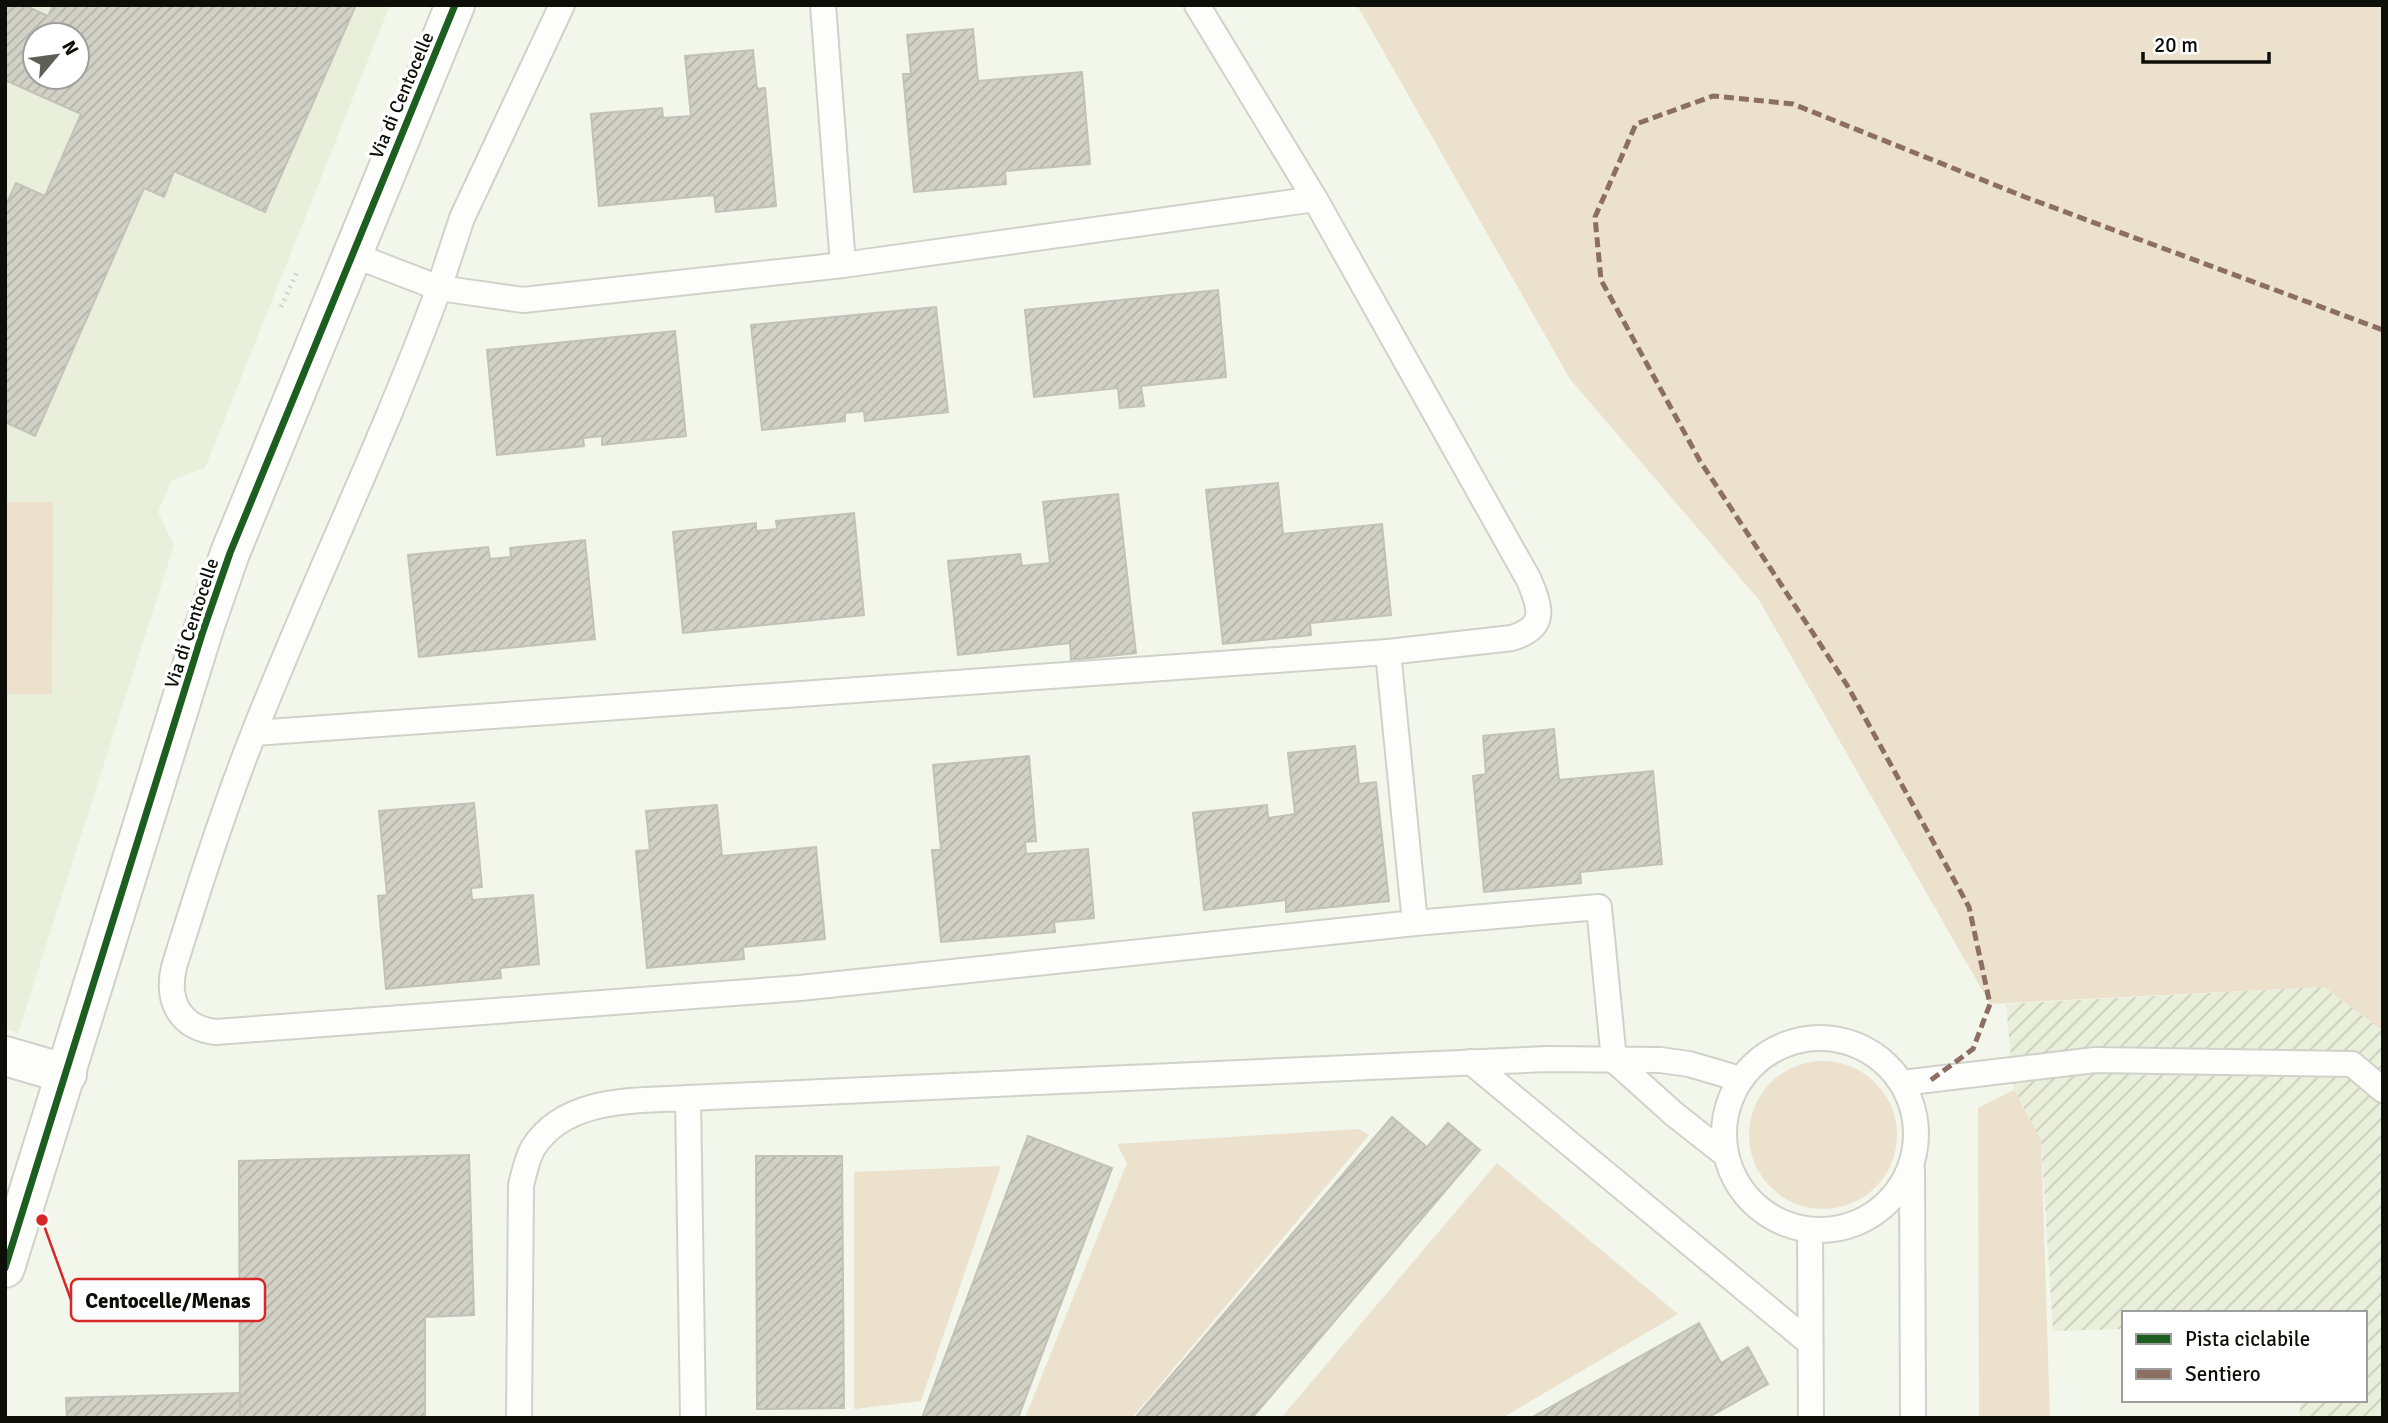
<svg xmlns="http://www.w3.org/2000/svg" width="2388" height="1423" font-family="Signika,sans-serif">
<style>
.built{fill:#eaefdb;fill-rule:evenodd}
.industrial{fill:url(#industrial-furrows)}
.green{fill:#ebe1cd}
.building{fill:url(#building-hatch);stroke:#c2c2b8;stroke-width:2;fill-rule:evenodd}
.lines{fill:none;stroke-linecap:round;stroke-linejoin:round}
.lane-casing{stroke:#d0d2c9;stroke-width:28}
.street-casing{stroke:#d0d2c9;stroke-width:42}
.secondary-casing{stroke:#d0d2c9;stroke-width:42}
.path{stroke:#d2d3d0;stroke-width:4.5;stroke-dasharray:2 5;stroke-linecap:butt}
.lane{stroke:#fdfefc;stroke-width:24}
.street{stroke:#fdfefc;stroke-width:38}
.secondary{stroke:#fdfefc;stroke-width:38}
.quiet{stroke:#8d6e63;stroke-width:5;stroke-dasharray:10 5;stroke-linecap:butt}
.cycleway-casing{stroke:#fff;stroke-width:11}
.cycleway{stroke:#1b5e20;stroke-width:7}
.labels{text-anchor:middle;stroke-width:7;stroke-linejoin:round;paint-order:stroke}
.street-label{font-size:19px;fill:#0c0e07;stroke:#fff}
.leader{fill:none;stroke:#d62828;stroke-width:2.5}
.callout-dot{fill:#d62828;stroke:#fff;stroke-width:2.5}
.callout{fill:#fff;stroke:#d62828;stroke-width:2.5}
.callout-label{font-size:21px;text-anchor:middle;font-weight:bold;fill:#0c0e07}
</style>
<defs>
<pattern id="industrial-furrows" width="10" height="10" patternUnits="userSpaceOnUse" patternTransform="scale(1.75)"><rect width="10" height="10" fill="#eaefdb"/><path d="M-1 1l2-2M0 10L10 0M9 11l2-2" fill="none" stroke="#c8ccba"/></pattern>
<pattern id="building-hatch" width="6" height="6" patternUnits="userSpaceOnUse" patternTransform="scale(1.75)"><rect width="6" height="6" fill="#d1d1c5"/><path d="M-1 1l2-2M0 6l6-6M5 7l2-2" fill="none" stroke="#b2b2a8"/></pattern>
</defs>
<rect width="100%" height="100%" fill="#f3f6ea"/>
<path class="built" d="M5,5H390L205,468L172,480L158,512L174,545L18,1033L5,1029ZM35,35H77V77H35Z"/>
<path class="industrial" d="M2324,987L2383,1031V1418H2300V1400H2365V1313H2124V1329L2053,1331L2041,1140L2014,1090L2006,1004Z"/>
<g class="green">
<path d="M1357,5H2383V1031L2324,987L1990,1004L1759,600L1570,379Z"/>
<path d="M5,502H53L52,694H5Z"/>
<circle cx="1823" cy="1135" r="74"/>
<path d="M2014,1090L2041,1140L2050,1418H1979L1978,1108Z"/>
<path d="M1359,1129L1369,1135L1132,1418H1025L1127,1163L1117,1144Z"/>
<path d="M1497,1163L1678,1314L1502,1418H1281Z"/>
<path d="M1001,1166L921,1401L854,1409V1172Z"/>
</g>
<g class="building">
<path d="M5,5H24L48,16L53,5H356L265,212L174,171L164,197L144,188L35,436L5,422V207L16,183L45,196L81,114L5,80ZM35,35H77V77H35Z"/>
<path d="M973,29L978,81L1082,72L1090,164L1005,171L1006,184L914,192L903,74H911L907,35Z"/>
<path d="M753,50L757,89L765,88L776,206L716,212L714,195L599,206L591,114L662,108L663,118L691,116L685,56Z"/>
<path d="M1218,290L1226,377L1141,386L1144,406L1120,408L1118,388L1034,397L1025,310Z"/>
<path d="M936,307L948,412L865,421L864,411L845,413V421L762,430L751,325Z"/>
<path d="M675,331L686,436L602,445V436L583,438L584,446L497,455L487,350Z"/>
<path d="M1278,483L1283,534L1382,524L1391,615L1310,623L1311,635L1223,644L1206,490Z"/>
<path d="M1118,494L1136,653L1071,660L1070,643L958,655L948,561L1020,554L1022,566L1050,563L1043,502Z"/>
<path d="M854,513L864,615L683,633L673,532L756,523V531L777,529L776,521Z"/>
<path d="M585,540L595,639L419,657L408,555L488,547L490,559L511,557L510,548Z"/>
<path d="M1554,729L1559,780L1653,771L1662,864L1580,872L1581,883L1484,892L1473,776L1486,774L1483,736Z"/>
<path d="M1355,746L1359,784L1376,782L1389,901L1286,912V900L1204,910L1193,813L1267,805L1268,818L1295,814L1288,753Z"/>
<path d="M1029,756L1036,841L1025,842L1026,854L1088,849L1094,918L1054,922L1055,932L941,942L932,850H941L933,765Z"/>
<path d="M474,803L482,887L471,888L472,900L533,895L539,964L500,968L501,978L386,989L378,896L387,895L379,811Z"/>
<path d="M717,805L722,856L816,847L825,939L743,947L744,959L647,968L636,851L650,850L646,811Z"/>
<path d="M1392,1117L1427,1147L1448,1123L1480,1150L1252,1418H1135Z"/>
<path d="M1028,1136L1112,1168L1018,1418H922Z"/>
<path d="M469,1155L474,1315L425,1317V1418H240L239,1161Z"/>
<path d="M756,1156H842L844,1408L757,1409Z"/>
<path d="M1699,1323L1721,1363L1748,1347L1768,1384L1707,1418H1531Z"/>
<path d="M240,1393V1418H67L66,1398Z"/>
</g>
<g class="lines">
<g class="lane-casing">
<g id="lane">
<path d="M823,5L843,265"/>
<path d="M1197,5L1315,199L1529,580C1541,609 1547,627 1512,638L1388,652"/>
<path d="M351,254L439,288L462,218L562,5"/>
<path d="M254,733L1388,652L1415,923L800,988L216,1032C180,1028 166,1001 174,967C198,889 223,811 253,735C312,585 383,440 439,288L523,300L843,265L1315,199"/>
<path d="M1415,923L1599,907L1614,1060L1674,1114L1726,1155"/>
<circle cx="1820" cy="1134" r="96"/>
<path d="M1471,1062L1810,1343"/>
<path d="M1902,1083L2095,1060L2352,1064L2383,1090"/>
<path d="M688,1098L1547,1059L1660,1060L1689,1064L1740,1079"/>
<path d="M1912,1170L1913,1418"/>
<path d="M1810,1230L1811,1418"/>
<path d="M519,1418L521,1185C524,1174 527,1158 533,1148C565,1097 634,1101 688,1098L693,1418"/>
</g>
</g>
<g class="street-casing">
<path id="street" d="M5,1056L67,1074"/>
</g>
<g class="secondary-casing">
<path id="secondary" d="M5,1268L203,631L230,553L455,5"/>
</g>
<path class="path" d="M281,307L298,270"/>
<use href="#lane" class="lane"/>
<use href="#street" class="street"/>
<use href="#secondary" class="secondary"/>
<path class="quiet" d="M1931,1080L1973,1049L1990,1004L1969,907L1847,685L1700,461L1601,280L1595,217L1636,124L1713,96L1793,104L2025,197L2383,330"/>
<g class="cycleway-casing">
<path id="cycleway" d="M5,1268L203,631L230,553L455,5"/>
</g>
<use href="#cycleway" class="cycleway"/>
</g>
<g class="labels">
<g class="street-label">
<text transform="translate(401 95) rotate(-67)" y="7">Via di Centocelle</text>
<text transform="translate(191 623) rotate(-72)" y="7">Via di Centocelle</text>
</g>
</g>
<path class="leader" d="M42 1220L71 1300"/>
<circle class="callout-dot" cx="42" cy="1220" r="7"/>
<rect class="callout" x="71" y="1279" width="194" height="42" rx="7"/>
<g class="callout-label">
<text x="168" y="1308">Centocelle/Menas</text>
</g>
<rect width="2388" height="1423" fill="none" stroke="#0c0e07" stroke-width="14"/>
<rect x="2122" y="1311" width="245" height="91" fill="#ffffff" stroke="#9e9f9c" stroke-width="2"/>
<rect x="2136" y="1334" width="35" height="10" fill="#1b5e20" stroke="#9e9f9c" stroke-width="2"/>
<text x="2185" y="1346" font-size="21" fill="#0c0e07">Pista ciclabile</text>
<rect x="2136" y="1369" width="35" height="10" fill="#8d6e63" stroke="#9e9f9c" stroke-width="2"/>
<text x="2185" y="1381" font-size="21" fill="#0c0e07">Sentiero</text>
<g transform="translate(56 56) rotate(61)"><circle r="33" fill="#ffffff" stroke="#9e9f9c" stroke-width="2"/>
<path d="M0-5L12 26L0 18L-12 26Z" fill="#5d5f56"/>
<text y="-10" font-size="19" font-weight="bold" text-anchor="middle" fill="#0c0e07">N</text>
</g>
<path d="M2143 52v10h126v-10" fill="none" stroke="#0c0e07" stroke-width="3.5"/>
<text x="2154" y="52" font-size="21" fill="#0c0e07" stroke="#ffffff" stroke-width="5" paint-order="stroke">20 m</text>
</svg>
